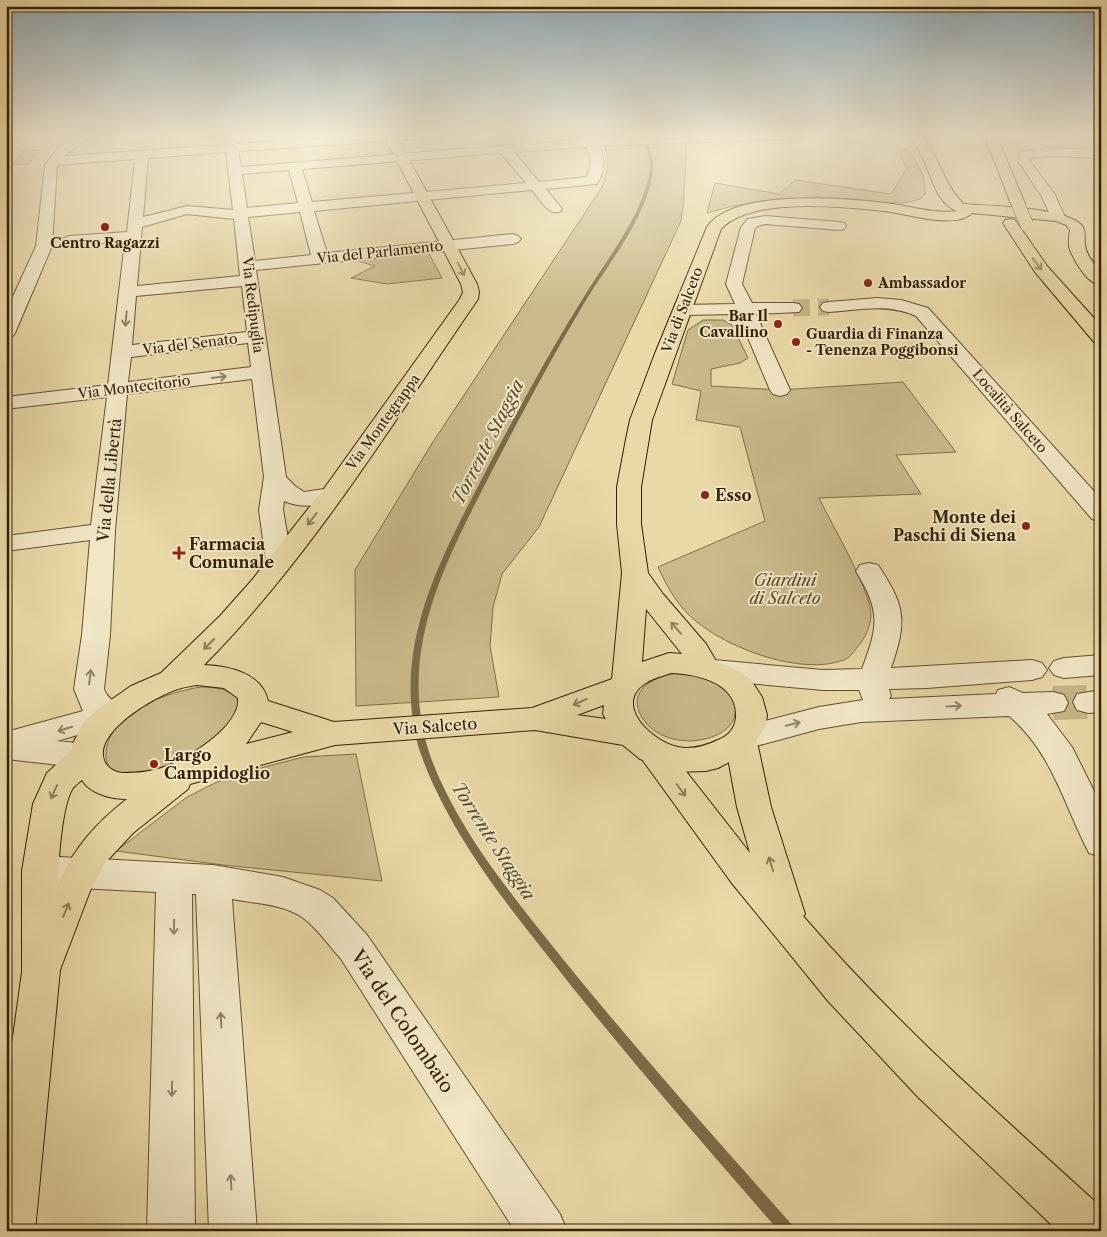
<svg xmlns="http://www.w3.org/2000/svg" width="1107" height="1237" font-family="'Libre Caslon Text',serif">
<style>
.green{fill:#caba8b;stroke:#806e4a}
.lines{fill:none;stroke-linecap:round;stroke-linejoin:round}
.stream{fill:#7c6b48;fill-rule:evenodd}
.minor-tunnel-far1{stroke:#c5b487;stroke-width:17;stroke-dasharray:17 8;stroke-linecap:butt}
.minor-tunnel{stroke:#c5b487;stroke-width:34;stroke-dasharray:34 17;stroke-linecap:butt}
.minor-casing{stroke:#625031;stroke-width:2}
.major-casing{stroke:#35220a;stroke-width:2}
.highway-casing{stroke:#35220a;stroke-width:2}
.minor{fill:#f1e6c5;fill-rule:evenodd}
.major{fill:#e9d9a6;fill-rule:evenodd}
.highway{fill:#e9d9a6;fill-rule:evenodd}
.highway-bridge-casing{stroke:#35220a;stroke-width:14;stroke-linecap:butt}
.highway-bridge{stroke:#e9d9a6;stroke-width:13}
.oneway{stroke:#8f7e58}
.oneway2{stroke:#938468}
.poi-dot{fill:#8f2418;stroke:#f1e6c5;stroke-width:2}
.labels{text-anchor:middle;stroke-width:4;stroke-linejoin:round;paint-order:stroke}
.far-poi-label{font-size:14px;font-weight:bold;fill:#35220a;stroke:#f1e6c5;text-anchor:start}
.far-street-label{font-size:14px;fill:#35220a;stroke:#f1e6c5}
.street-label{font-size:16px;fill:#35220a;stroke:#f1e6c5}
.poi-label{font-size:16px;font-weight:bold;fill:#35220a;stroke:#f1e6c5;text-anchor:start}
.park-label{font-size:16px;font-style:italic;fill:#5a482a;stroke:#f1e6c5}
.water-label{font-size:18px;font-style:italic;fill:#5f4c2e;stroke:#f1e6c5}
.near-street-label{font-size:19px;fill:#35220a;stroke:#f1e6c5}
</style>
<rect width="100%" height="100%" fill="#e9d9a6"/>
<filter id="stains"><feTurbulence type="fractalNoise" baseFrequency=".004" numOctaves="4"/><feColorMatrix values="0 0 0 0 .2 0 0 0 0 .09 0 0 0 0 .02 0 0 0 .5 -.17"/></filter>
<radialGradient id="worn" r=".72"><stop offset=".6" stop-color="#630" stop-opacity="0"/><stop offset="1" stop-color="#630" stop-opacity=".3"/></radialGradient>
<g class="green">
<path d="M599,134H680L687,140L684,198L681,221L539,527L502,574L493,607L490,646L499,697L356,706L355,570L431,445L602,187L608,167L606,151Z"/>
<path d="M907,149C918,160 926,179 925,194L920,199L904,203L774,199L733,206L707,213L715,183L779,194L795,180L891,194L907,168L901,156V150Z"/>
<path d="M38,150L29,164L13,165L22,151Z"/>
<path d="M428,252L442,278L387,284L351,278L375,266L358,261L357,259Z"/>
<path d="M703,320H723L732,325L748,358L740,363L711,369V386L780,390L903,382L956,452L896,455L921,494L819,498C831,523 872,593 871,616C870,626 866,636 860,644C855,650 851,657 844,660C802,676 730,649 697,622C679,608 668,589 658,567L765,521L740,427L696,420L701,391L672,384L688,330Z"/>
<path d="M682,672C692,674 704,675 712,679C719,683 725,689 729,695C759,735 673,762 643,719C623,689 659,674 682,672Z"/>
<path d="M200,687C216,687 246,690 239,715C237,720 228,727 224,732C220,736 216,742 211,746C204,752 161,771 152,773C144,774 133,776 125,776C99,773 103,743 116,728C135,704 171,692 200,687Z"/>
<path d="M356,754L382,881L223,865L116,851L187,797L217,782L249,771L303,757Z"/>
</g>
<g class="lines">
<path class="stream" d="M638,134H642C651,149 655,158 652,176C645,219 609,263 586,300C554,353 525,408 496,463C451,552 399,640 426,742C430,757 436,771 442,784C471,846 516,900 558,953C634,1047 713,1136 793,1226L794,1231H779C700,1140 621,1050 547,955C504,901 462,847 433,784C427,771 421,756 417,742C392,639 445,551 490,463C519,408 549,353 582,300C604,263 640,219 649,176C652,158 647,149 638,134Z"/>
<path class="minor-tunnel-far1" d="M793,308L829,307"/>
<path class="minor-tunnel" d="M1053,703L1088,702"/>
<g class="minor-casing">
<g id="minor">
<path d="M80,134H94L64,156L225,145L224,134H236L237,144L387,134H437L431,138L238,151L241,167L585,139L587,134H599L597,139L730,134H815L809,138L599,146C606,159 605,171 597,184L546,189L562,209L560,212C547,215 540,199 532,190L314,211L327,253L513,234L518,236L521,239L518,242L513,244L256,270L286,477L295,486L304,492L331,488L339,490L343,495L339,500C320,506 303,509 284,501L283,510L292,562L288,568L279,570L270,568L266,562L259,510L264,477L252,379L127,394L115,531L110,635L104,689C108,701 120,703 126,714L122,722L57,741L86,744L97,747L102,756L97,765L86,768L6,759V732L83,711L74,689L82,635L90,540L6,551V536L91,525L107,397L6,409V397L108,385L125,241L69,246L64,244L61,241L64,238L69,236L127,232L135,159L57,165L52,246L15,333L12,337L6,338V312L36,246L45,165L59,147ZM587,147L591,161L587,177L539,182L514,152ZM226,152L233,210L187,206L143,217L148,158ZM501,153L526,183L312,202L302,169ZM289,170L298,203L247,208L242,174ZM300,212L311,255L255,261L248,217ZM187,214L234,219L240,276L137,286L142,227ZM242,286L247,332L132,345L136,296ZM248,343L251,367L128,382L131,357Z"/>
<path d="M1046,148L1101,150V158L1046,156L1030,158V161L1055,195L1065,217L1063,220H1053L1051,217L1041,195L1018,161L1020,152Z"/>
<path d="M765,216L839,222L844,223L846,226L844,229L839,230L765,224L758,226L755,228L742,284L752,303H793L799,304L802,308L799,312L756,314L790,390L787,394L780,396L773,394L770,390L738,314L682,315L676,314L673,310L676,306L682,305L735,304L726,284L741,227L748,219Z"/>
<path d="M877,298L901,300L928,308L1101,499V521L1092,519L916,316C888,303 858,310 829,312L823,311L820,307L823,303L829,302Z"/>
<path d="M869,563L878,565C906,607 907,621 891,668L1032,660L1042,663L1047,670L1042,677L1032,680L927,688L889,689L891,696L889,699L996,694L998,690L1009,687L1023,693L1053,692L1064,695L1068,703L1064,711L1047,714L1072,747L1101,805V857L1089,853C1064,805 1052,752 1009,716L861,722L819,729L745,749L734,745L729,737L734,729L819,707L863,700L859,690H823L714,680L704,677L699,670L704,663L714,660L823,670L862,669C878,626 881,612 856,571L860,565Z"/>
<path d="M1101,655V675L1064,678L1054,675L1049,668L1054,661L1064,658Z"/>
<path d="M1101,690V712L1088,713L1077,710L1073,702L1077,694Z"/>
<path d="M40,856L213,865L283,877L320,890L333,898L367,935L560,1214L567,1231H515L341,959C330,947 319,931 307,921C288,904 256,904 232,899L257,1231H209L196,894H192L195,1231H147L156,892L40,886L27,882L22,871L27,860Z"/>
</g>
</g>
<g class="major-casing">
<path id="major" d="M383,134H395L477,284L479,292L478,299C392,424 311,557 204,665C229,666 262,673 268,701L334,722L532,708L612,679L622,573L617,524V487L626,439L630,420L654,356L707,227C733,188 850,198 892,204C913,207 936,214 957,211C934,203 930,167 918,149C915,143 909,139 905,134H918C940,153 942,184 964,204C989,206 1070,207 1083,227C1086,232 1084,239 1085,245C1086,255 1094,264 1101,271V286C1087,283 1075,262 1070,250C1068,244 1069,236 1070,230L1066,225L1056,221L972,213C956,229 911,215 891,212C851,207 768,199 733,220C728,222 724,226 721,229L652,420L641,487V524L648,573L663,594L706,644L716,661L741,672L751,680L762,697L767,715L766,725L750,751L718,768L706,771L677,772L640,759L623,745L535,730L335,745L190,784L188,789L133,833L105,863L90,891L60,970L35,1231H6V1088L22,972V871L33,804L47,773L72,750V745L84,722L98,709L131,686L161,673L220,616L252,580L323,490L460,299L463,292L461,284ZM646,609L682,654L669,653L642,662ZM671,673C698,674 738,683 736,717C735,729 728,736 718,740C705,746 692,750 678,747C652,742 612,704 646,683C653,678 663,676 671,673ZM197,685L224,688L238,698C241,726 188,759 164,767C151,772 136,773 122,773C114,772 106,767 104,760C94,731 156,696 178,689C184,687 191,686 197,685ZM604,705L603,714L606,719L577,715ZM261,722L293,732L246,744ZM82,780C90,794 112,799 127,799C96,823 75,847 58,883C58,862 62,804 73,788C76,785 79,782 82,780Z"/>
</g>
<g class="highway-casing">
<g id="highway">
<path d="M984,134H996L1025,204L1023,207H1013L1011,204Z"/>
<path d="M1010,219L1015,220L1047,266L1101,326V343L1094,342L1035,272L1003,223L1005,220Z"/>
<path d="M741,730L752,734L757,742L771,807L805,914L803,916C894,1022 998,1113 1101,1207V1231H1058L918,1097L828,1001L731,882L636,751L641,742L652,739L663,742L750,853L737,807L725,742L730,734Z"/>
</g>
</g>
<use href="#minor" class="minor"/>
<use href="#major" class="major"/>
<use href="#highway" class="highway"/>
<g class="highway-bridge-casing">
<path id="highway-bridge" d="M1018,204L1027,225"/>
</g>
<use href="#highway-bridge" class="highway-bridge"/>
</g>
<defs><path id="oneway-shaft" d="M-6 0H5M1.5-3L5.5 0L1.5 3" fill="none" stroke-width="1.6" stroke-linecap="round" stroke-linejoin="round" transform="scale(1.25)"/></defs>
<g class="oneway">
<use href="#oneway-shaft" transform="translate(1037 264) rotate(52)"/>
<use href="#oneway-shaft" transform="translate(461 269) rotate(62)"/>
<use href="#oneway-shaft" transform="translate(312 519) rotate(128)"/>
<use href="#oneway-shaft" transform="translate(676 628) rotate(-131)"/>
<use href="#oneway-shaft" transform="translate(209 644) rotate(135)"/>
<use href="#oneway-shaft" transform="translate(580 702) rotate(156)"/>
<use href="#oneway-shaft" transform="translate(681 790) rotate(53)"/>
<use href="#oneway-shaft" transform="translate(54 792) rotate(114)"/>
<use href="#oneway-shaft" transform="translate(771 864) rotate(-107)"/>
<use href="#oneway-shaft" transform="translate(66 910) rotate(-68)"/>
</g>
<g class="oneway2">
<use href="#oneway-shaft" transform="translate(126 319) rotate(95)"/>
<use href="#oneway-shaft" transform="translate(219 377) rotate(-7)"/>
<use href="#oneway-shaft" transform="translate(90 677) rotate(-83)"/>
<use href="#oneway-shaft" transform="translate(954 706) rotate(-3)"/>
<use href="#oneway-shaft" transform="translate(793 724) rotate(-14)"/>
<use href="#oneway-shaft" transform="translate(65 729) rotate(163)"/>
<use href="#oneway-shaft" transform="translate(174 927) rotate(91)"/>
<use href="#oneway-shaft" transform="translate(221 1020) rotate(-93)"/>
<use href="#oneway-shaft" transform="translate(172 1089) rotate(91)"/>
<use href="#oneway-shaft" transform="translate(231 1182) rotate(-93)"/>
</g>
<linearGradient id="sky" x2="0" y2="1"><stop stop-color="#90aab8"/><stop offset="0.44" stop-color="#f5eed7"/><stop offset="1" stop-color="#f5eed7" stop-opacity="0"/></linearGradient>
<rect width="1107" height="307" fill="url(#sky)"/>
<g class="poi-dot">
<circle cx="105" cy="227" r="5"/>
<circle cx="868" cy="283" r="5"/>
<circle cx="778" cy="324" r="5"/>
<circle cx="796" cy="342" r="5"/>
<circle cx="705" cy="495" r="5"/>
<circle cx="1026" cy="526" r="5"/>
<path d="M176.5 545.5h5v5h5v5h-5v5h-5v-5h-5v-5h5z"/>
<circle cx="154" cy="764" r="5"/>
</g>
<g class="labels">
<g class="far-poi-label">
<text x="105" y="248" text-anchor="middle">Centro Ragazzi</text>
<text x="878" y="288">Ambassador</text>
<text x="768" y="321" text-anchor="end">Bar Il<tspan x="768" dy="16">Cavallino</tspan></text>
<text x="806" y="339">Guardia di Finanza<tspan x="806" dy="16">- Tenenza Poggibonsi</tspan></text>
</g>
<g class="far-street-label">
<text transform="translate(380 252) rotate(-6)" y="5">Via del Parlamento</text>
<text transform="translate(253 305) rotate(83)" y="5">Via Redipuglia</text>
<text transform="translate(682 310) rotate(-69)" y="5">Via di Salceto</text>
<text transform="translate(190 344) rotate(-7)" y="5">Via del Senato</text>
<text transform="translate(134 387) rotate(-7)" y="5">Via Montecitorio</text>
<text transform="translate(1010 411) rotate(49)" y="5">Località Salceto</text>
<text transform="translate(383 422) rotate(-54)" y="5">Via Montegrappa</text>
</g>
<g class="street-label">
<text transform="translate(109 480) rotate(-84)" y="6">Via della Libertà</text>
<text transform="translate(435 726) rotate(-4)" y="6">Via Salceto</text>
</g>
<g class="poi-label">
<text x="715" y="501">Esso</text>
<text x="1016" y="523" text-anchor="end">Monte dei<tspan x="1016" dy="18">Paschi di Siena</tspan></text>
<text x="189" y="550">Farmacia<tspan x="189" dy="18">Comunale</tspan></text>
<text x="164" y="761">Largo<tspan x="164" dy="18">Campidoglio</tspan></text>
</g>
<g class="park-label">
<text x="785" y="586">Giardini<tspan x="785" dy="18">di Salceto</tspan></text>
</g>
<g class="water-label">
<text transform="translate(488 442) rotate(-63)" y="6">Torrente Staggia</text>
<text transform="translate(493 841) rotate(57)" y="6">Torrente Staggia</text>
</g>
<g class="near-street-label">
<text transform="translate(403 1021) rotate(56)" y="7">Via del Colombaio</text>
</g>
</g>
<rect width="1107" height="1237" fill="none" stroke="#e9d9a6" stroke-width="25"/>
<rect x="8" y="8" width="1092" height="1222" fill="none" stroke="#35220a" stroke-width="2.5"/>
<rect x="12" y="12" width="1082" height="1212" fill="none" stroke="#35220a"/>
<rect width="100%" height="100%" filter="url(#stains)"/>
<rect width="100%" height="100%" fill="url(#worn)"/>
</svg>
